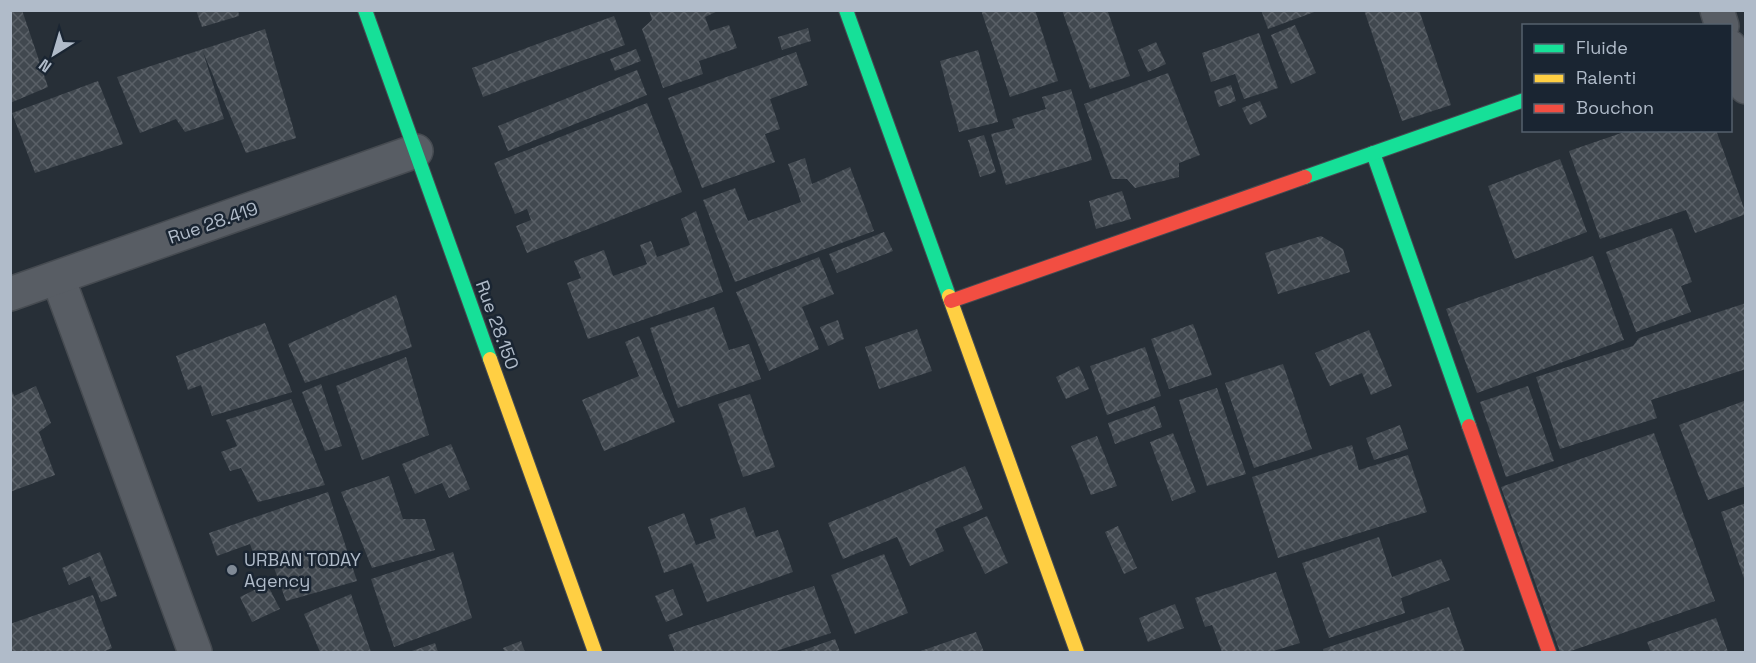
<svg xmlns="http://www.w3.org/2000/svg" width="1756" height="663" font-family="'Space Grotesk',sans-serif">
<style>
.building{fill:url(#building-cross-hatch)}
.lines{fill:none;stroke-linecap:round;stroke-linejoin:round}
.street-casing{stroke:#464b51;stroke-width:36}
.fast-casing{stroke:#464b51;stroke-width:16}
.slow-casing{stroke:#464b51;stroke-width:16}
.jam-casing{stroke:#464b51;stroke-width:16}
.street{stroke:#585d64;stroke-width:33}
.fast{stroke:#16e098;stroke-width:14}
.slow{stroke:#ffcf43;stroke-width:14}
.jam{stroke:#f24e42;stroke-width:14}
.poi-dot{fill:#808a96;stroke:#1a2532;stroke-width:2}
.labels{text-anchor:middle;stroke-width:5;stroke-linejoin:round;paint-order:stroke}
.street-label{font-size:18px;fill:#b0bbc9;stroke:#1a2532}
.poi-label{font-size:18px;fill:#b0bbc9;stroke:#1a2532;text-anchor:start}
</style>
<defs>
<pattern id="building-cross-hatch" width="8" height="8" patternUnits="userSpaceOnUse" patternTransform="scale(1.5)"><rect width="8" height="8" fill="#41484f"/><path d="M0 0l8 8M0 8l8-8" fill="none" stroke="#5a6067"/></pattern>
</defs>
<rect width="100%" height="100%" fill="#272f37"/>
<g class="building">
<path d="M10,10H22L48,87L10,103Z"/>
<path d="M196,10H238L239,16L202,27Z"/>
<path d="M649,10H720L705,17L710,31L729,25L737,48L699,61L703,74L663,88L642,29L652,20Z"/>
<path d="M981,10H1035L1058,81L1010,97Z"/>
<path d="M1062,10H1112L1108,12L1130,76L1090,89Z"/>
<path d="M1261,10H1317V11L1268,29Z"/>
<path d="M1364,10H1419L1451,105L1402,121Z"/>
<path d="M614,16L625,45L483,97L472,68Z"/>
<path d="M1295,25L1316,73L1291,84L1271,35Z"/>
<path d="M808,28L811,41L782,50L778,37Z"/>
<path d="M265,29L296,138L246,153L203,52L224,119L185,132L176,119L140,133L117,77Z"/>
<path d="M1259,33L1278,88L1244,99L1235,74L1211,82L1202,53Z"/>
<path d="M1156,42L1166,64L1148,72L1138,50Z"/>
<path d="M636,49L641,61L615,71L610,59Z"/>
<path d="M978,50L998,122L959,132L940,61Z"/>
<path d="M796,52L808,85L770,99L780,129L765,134L775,162L702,188L668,98Z"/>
<path d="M637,70L647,95L508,151L498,126Z"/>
<path d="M1168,73L1200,155L1179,163V177L1135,188L1127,179H1112L1084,104Z"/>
<path d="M98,81L123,144L35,173L12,113Z"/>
<path d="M1231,85L1236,101L1219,107L1214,91Z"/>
<path d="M1071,89L1092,160L1006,185L991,134L1015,128L1012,119L1046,109L1042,97Z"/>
<path d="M1260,101L1267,117L1250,125L1242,108Z"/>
<path d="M647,103L682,192L527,253L516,226L531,220L527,209L515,214L494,163Z"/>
<path d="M1630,130H1716L1746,214L1695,233L1686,210L1600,239L1569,151Z"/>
<path d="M984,135L996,172L980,177L968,140Z"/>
<path d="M805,158L812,184L850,167L874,231L735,282L703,200L735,188L748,221L801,202L788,164Z"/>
<path d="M1560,159L1587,232L1515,259L1488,186Z"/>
<path d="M1122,191L1131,219L1096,229L1089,201Z"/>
<path d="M696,211L723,292L588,339L567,283L581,278L574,261L604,250L613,276L647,264L640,245L651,241L657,257L690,245L681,219Z"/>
<path d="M1672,228L1692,282L1681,286L1691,312L1636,332L1606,252Z"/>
<path d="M884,232L893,251L837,273L829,254Z"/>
<path d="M1321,236L1343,249L1350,272L1278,294L1265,253Z"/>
<path d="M1593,256L1624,340L1477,393L1446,309Z"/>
<path d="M819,257L834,294L802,307L819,349L769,371L736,292Z"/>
<path d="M396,295L412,347L305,383L288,344Z"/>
<path d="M1746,303V369L1651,400L1657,418L1560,449L1536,377L1633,346L1639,338Z"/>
<path d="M714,307L729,350L749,344L761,379L678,408L650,328Z"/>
<path d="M838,320L844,339L828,346L820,327Z"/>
<path d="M265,323L292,392L212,416L201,385L188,390L176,356Z"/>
<path d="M1193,324L1212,375L1169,389L1151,339Z"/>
<path d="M917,329L932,371L879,389L865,347Z"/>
<path d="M1369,330L1392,386L1371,395L1362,373L1330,386L1315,353Z"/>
<path d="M639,336L675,422L604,451L582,400L639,376L625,342Z"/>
<path d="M1145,347L1161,396L1107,415L1090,366Z"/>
<path d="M406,357L429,435L362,460L336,386Z"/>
<path d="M1283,364L1312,449L1254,468L1225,383Z"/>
<path d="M1079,366L1089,389L1066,399L1056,377Z"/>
<path d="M321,384L342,446L325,451L302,392Z"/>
<path d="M36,386L51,423L39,432L55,475L10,492V391H12L14,396Z"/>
<path d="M1528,386L1554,461L1506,477L1480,402Z"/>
<path d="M1217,388L1246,474L1207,486L1179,400Z"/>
<path d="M750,394L775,467L743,477L718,404Z"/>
<path d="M291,399L325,485L258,502L241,468L230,471L221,452L237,446L226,420Z"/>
<path d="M1744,401L1746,486L1708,500L1679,425Z"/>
<path d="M1155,406L1162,427L1115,444L1108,423Z"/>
<path d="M1400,425L1408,449L1374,460L1366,438Z"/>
<path d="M1173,433L1196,492L1172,501L1150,442Z"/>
<path d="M1654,433L1715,601L1568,652H1560L1501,487Z"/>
<path d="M1097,436L1117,486L1091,495L1071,446Z"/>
<path d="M451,444L470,489L449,498L442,483L415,494L402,464Z"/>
<path d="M1352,445L1359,470L1408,455L1427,512L1278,558L1252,477Z"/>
<path d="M965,466L983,509L935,529L944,551L910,566L897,537L843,559L828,523Z"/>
<path d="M389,476L403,519H425L435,550L372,568L341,492Z"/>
<path d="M328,492L357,581L286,601L272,562L258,567L250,544L217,556L209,533Z"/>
<path d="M1746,503V581H1745L1721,512Z"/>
<path d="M745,507L756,537L778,530L793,572L707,602L692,563L664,573L648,527L684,513L696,545L716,538L710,519Z"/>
<path d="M987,516L1008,563L985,574L963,527Z"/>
<path d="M1118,526L1137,568L1124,574L1105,532Z"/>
<path d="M1379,537L1392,577L1441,559L1450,580L1401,598L1405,613L1329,638L1302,563Z"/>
<path d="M100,552L117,596L101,602L90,576L69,585L62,568Z"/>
<path d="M453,552L472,618L394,647L371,579Z"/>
<path d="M884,554L908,613L855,634L831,575Z"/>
<path d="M1276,572L1300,643L1270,652H1222L1212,625L1205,627L1195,598Z"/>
<path d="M267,584L280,609L252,622L240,597Z"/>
<path d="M814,586L831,633L773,652H675L668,635Z"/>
<path d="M673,589L683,615L666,622L655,596Z"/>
<path d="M351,594L371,652H320L304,614Z"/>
<path d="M93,595L112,648L103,652H10V624Z"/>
<path d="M1175,604L1184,628L1148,642L1139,618Z"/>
<path d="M1449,607L1465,652H1324L1323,649Z"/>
<path d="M1716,618L1728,652H1651L1647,642Z"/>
<path d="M976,632L984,652H918Z"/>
<path d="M835,639L840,652H798Z"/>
<path d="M521,641L525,652H505L503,648Z"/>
<path d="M435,643L438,652H409Z"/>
</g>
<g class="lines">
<g class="street-casing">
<g id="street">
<path d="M1717,10L1722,26"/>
<path d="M1730,47L1746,87"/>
<path d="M58,278L195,652"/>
<path d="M10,294L416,151"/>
</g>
</g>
<g class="fast-casing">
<g id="fast">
<path d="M365,10L490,359"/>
<path d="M846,10L949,296"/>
<path d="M1373,153L1469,426"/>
<path d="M1305,177L1524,100"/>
</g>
</g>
<g class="slow-casing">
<g id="slow">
<path d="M949,296L1077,652"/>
<path d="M490,359L595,652"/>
</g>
</g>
<g class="jam-casing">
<g id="jam">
<path d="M951,301L1305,177"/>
<path d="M1469,426L1549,652"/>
</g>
</g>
<use href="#street" class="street"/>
<use href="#fast" class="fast"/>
<use href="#slow" class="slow"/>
<use href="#jam" class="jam"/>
</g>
<circle class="poi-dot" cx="232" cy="570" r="6"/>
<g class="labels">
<g class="street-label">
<text transform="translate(213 223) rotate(-19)" y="6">Rue 28.419</text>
<text transform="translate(497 325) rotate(70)" y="6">Rue 28.150</text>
</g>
<g class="poi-label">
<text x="244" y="566">URBAN TODAY<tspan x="244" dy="21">Agency</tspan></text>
</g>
</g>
<rect width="1756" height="663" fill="none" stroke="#b0bbc9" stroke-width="24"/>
<rect x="1522" y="24" width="210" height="108" fill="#1a2532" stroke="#56616e" stroke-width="1.5"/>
<rect x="1534" y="44" width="30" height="9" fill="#16e098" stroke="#56616e" stroke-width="1.5"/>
<text x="1576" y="54" font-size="18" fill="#b0bbc9">Fluide</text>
<rect x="1534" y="74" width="30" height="9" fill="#ffcf43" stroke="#56616e" stroke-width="1.5"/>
<text x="1576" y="84" font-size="18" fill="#b0bbc9">Ralenti</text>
<rect x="1534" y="104" width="30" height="9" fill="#f24e42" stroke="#56616e" stroke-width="1.5"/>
<text x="1576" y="114" font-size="18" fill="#b0bbc9">Bouchon</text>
<g transform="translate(54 54) rotate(217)" stroke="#1a2532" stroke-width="4.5" paint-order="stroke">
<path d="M0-4.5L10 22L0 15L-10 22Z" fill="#b0bbc9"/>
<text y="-9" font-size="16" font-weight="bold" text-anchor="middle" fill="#b0bbc9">N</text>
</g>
</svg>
